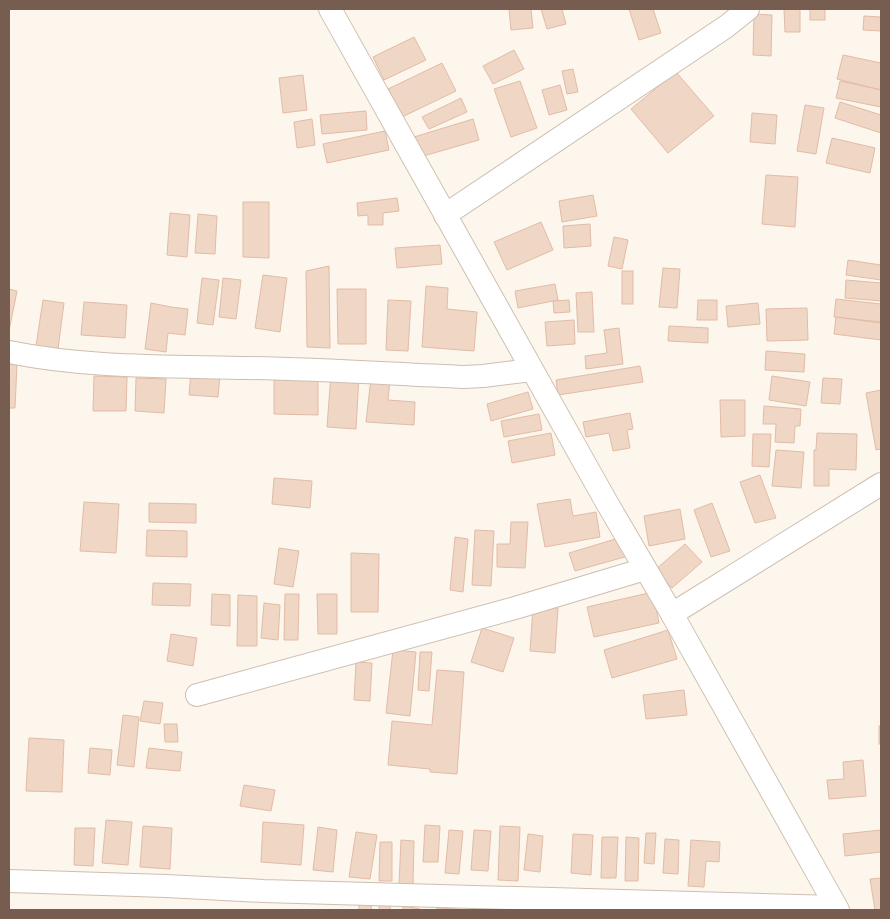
<svg xmlns="http://www.w3.org/2000/svg" width="890" height="919" font-family="Mulish,sans-serif">
<style>
.building{fill:#f0d6c4;stroke:#e2bca5}
.lines{fill:none;stroke-linecap:round;stroke-linejoin:round}
.minor-casing{stroke:#cebeb1;stroke-width:24}
.minor{stroke:#fff;stroke-width:22}
</style>
<rect width="100%" height="100%" fill="#fcf6ec"/>
<g class="building">
<path d="M509,9H531L533,28L511,30Z"/>
<path d="M541,9H562L566,24L547,29Z"/>
<path d="M629,9H653L661,33L639,40Z"/>
<path d="M784,9H800V32H785Z"/>
<rect x="810" y="9" width="15" height="11"/>
<path d="M754,14L772,15L771,56L753,55Z"/>
<path d="M864,16L881,17V31L863,30Z"/>
<path d="M414,37L426,60L384,80L373,57Z"/>
<path d="M514,50L524,69L493,84L483,66Z"/>
<path d="M843,55L881,63V90L837,79Z"/>
<path d="M442,63L456,91L402,117L388,89Z"/>
<path d="M573,69L578,92L567,94L562,71Z"/>
<path d="M676,72L714,116L668,153L631,109Z"/>
<path d="M303,75L307,110L283,113L279,78Z"/>
<path d="M520,81L537,128L511,137L494,89Z"/>
<path d="M840,81L881,90V107L836,98Z"/>
<path d="M560,85L567,110L549,115L542,90Z"/>
<path d="M461,98L467,112L429,129L422,117Z"/>
<path d="M840,102L881,115V133L835,118Z"/>
<path d="M805,105L824,108L816,154L797,151Z"/>
<path d="M366,111L367,130L322,134L320,115Z"/>
<path d="M752,113L777,115L775,144L750,142Z"/>
<path d="M312,119L315,145L297,148L294,122Z"/>
<path d="M473,119L479,140L420,157L414,137Z"/>
<path d="M385,131L389,150L327,163L323,144Z"/>
<path d="M832,138L875,148L870,173L826,163Z"/>
<path d="M766,175L798,177L795,227L762,224Z"/>
<path d="M593,195L597,216L562,222L559,201Z"/>
<path d="M397,198L399,211L383,213V225H368V215L358,216L357,203Z"/>
<path d="M243,202H269V258L243,257Z"/>
<path d="M170,213L190,215L187,257L167,255Z"/>
<path d="M198,214L217,216L215,254L195,253Z"/>
<path d="M541,222L553,250L507,270L494,242Z"/>
<path d="M590,224L591,246L564,248L563,226Z"/>
<path d="M614,237L628,240L622,269L608,266Z"/>
<path d="M440,245L442,264L397,268L395,248Z"/>
<path d="M848,260L881,265V280L846,275Z"/>
<path d="M329,266L330,348L307,347L306,271Z"/>
<path d="M663,268L680,269L677,308L659,307Z"/>
<rect x="622" y="271" width="11" height="33"/>
<path d="M263,275L287,278L280,332L255,328Z"/>
<path d="M202,278L219,280L213,325L197,323Z"/>
<path d="M223,278L241,280L236,319L219,317Z"/>
<path d="M846,280L881,283V301L845,298Z"/>
<path d="M555,284L558,300L518,308L515,291Z"/>
<path d="M426,286L448,288L447,309L477,312L474,351L422,347Z"/>
<path d="M9,289L17,291L9,331Z"/>
<path d="M337,289H366V344H338Z"/>
<path d="M592,292L594,332H578L576,293Z"/>
<path d="M836,299L881,304V322L834,317Z"/>
<path d="M43,300L64,303L58,349L36,346Z"/>
<path d="M388,300L411,301L408,351L386,350Z"/>
<path d="M569,300L570,312L554,313L553,301Z"/>
<path d="M698,300H717V320H697Z"/>
<path d="M84,302L127,305L125,338L81,335Z"/>
<path d="M151,303L171,307L188,309L185,335L168,333L166,352L145,349Z"/>
<path d="M758,303L760,324L728,327L726,306Z"/>
<path d="M807,308L808,340L767,341L766,309Z"/>
<path d="M836,317L881,323V340L834,334Z"/>
<path d="M574,320L575,344L547,346L545,322Z"/>
<path d="M669,326L708,328V343L668,341Z"/>
<path d="M619,328L623,364L586,369L585,356L607,353L604,330Z"/>
<path d="M766,351L805,354L804,372L765,370Z"/>
<path d="M9,364H17L15,408H9Z"/>
<path d="M640,366L643,382L558,395L556,380Z"/>
<path d="M191,372L220,374L218,397L189,395Z"/>
<path d="M274,373H318V415L274,414Z"/>
<path d="M331,374L359,376L356,429L327,427Z"/>
<path d="M94,376L127,377L126,411H93Z"/>
<path d="M772,376L810,382L806,406L769,400Z"/>
<path d="M136,378L166,379L164,413L135,411Z"/>
<path d="M371,378L390,380L388,400L415,402L414,425L366,422Z"/>
<path d="M823,378L842,379L840,404L821,403Z"/>
<path d="M881,390V449L876,450L866,393Z"/>
<path d="M528,392L533,409L491,421L487,404Z"/>
<path d="M720,400H745V436L721,437Z"/>
<path d="M764,406L801,409L800,426H795L794,443L775,442L776,424H763Z"/>
<path d="M630,413L633,429L627,430L630,448L613,451L609,433L586,437L583,422Z"/>
<path d="M539,414L542,430L504,437L501,421Z"/>
<path d="M551,433L555,455L512,463L508,441Z"/>
<path d="M817,433L857,434L856,470L829,469V486H814V450H816Z"/>
<path d="M753,434H771L769,467L752,466Z"/>
<path d="M776,450L804,452L801,488L772,486Z"/>
<path d="M760,475L776,518L755,523L740,482Z"/>
<path d="M274,478L312,481L310,508L272,504Z"/>
<path d="M570,499L573,516L596,512L600,537L545,547L537,504Z"/>
<path d="M84,502L119,504L116,553L80,551Z"/>
<path d="M149,503L196,504V523L149,522Z"/>
<path d="M712,503L730,551L711,557L694,510Z"/>
<path d="M680,509L685,539L649,546L644,516Z"/>
<path d="M511,522H528L525,568L497,567V544H510Z"/>
<path d="M147,530L187,531V557L146,556Z"/>
<path d="M475,530L494,531L491,586L472,585Z"/>
<path d="M455,537L468,539L463,592L450,590Z"/>
<path d="M622,537L628,556L575,571L569,553Z"/>
<path d="M685,544L702,562L672,588L655,570Z"/>
<path d="M279,548L299,551L293,587L274,584Z"/>
<path d="M351,553L379,554L378,612H351Z"/>
<path d="M153,583L191,584L190,606L152,605Z"/>
<path d="M653,592L659,623L594,637L587,607Z"/>
<path d="M212,594L230,595V626L211,625Z"/>
<path d="M285,594H299L298,640H284Z"/>
<path d="M317,594H337V634H318Z"/>
<path d="M238,595L257,596V646H237Z"/>
<path d="M264,603L280,605L278,640L261,638Z"/>
<path d="M533,607L558,608L555,653L530,651Z"/>
<path d="M482,628L514,638L503,672L471,662Z"/>
<path d="M668,630L677,659L612,678L604,650Z"/>
<path d="M171,634L197,638L193,666L167,661Z"/>
<path d="M393,650L416,652L410,716L386,713Z"/>
<path d="M420,652H432L429,691L418,690Z"/>
<path d="M356,662L372,663L370,701L354,700Z"/>
<path d="M437,670L464,672L457,774L430,772V769L388,765L392,721L432,725Z"/>
<path d="M684,690L687,715L646,719L643,695Z"/>
<path d="M144,701L163,703L160,724L140,721Z"/>
<path d="M123,715L139,717L134,767L117,765Z"/>
<path d="M164,724H177L178,742H165Z"/>
<rect x="879" y="726" width="2" height="18"/>
<path d="M29,738L64,740L62,792L26,791Z"/>
<path d="M90,748L112,750L110,775L88,773Z"/>
<path d="M149,748L182,752L180,771L146,768Z"/>
<path d="M863,760L866,796L829,799L827,780L844,779L843,762Z"/>
<path d="M244,785L275,790L271,811L240,806Z"/>
<path d="M106,820L132,822L128,865L102,863Z"/>
<path d="M263,822L304,825L301,865L261,862Z"/>
<path d="M425,825L440,826L438,862H423Z"/>
<path d="M143,826L172,828L170,869L140,867Z"/>
<path d="M500,826L520,827L518,881L498,880Z"/>
<path d="M318,827L337,830L333,872L313,870Z"/>
<path d="M75,828H95L93,866L74,865Z"/>
<path d="M449,830L463,831L459,874L445,873Z"/>
<path d="M474,830L491,831L488,871L471,870Z"/>
<path d="M881,830V852L845,856L843,834Z"/>
<path d="M356,832L377,835L370,879L349,877Z"/>
<path d="M646,833H656L654,864L644,863Z"/>
<path d="M528,834L543,836L540,872L524,870Z"/>
<path d="M573,834L593,835L591,875L571,873Z"/>
<path d="M602,837H618L616,878H601Z"/>
<path d="M626,837L639,838L638,881H625Z"/>
<path d="M665,839L679,840L678,874L663,873Z"/>
<path d="M401,840L414,841L413,884H399Z"/>
<path d="M691,840L720,842L719,862L706,861L704,887L688,886Z"/>
<path d="M380,842H392V881H379Z"/>
<path d="M881,878V910H875L870,879Z"/>
<path d="M380,896L391,897L390,910H379Z"/>
<path d="M359,901L372,902L371,910H359Z"/>
<path d="M403,906L420,909L419,910H403Z"/>
<path d="M437,908L457,909V910H437Z"/>
</g>
<g class="lines">
<g class="minor-casing">
<g id="minor">
<path d="M330,9L607,503L672,614"/>
<path d="M445,215L727,26L748,9"/>
<path d="M9,352C88,368 167,366 248,368C320,369 392,374 464,377L483,376L532,370"/>
<path d="M197,695L515,608L645,569"/>
<path d="M9,881L166,886L263,891L836,907"/>
<path d="M838,910L672,614L881,484"/>
</g>
</g>
<use href="#minor" class="minor"/>
</g>
<rect width="890" height="919" fill="none" stroke="#775d4f" stroke-width="20"/>
</svg>
